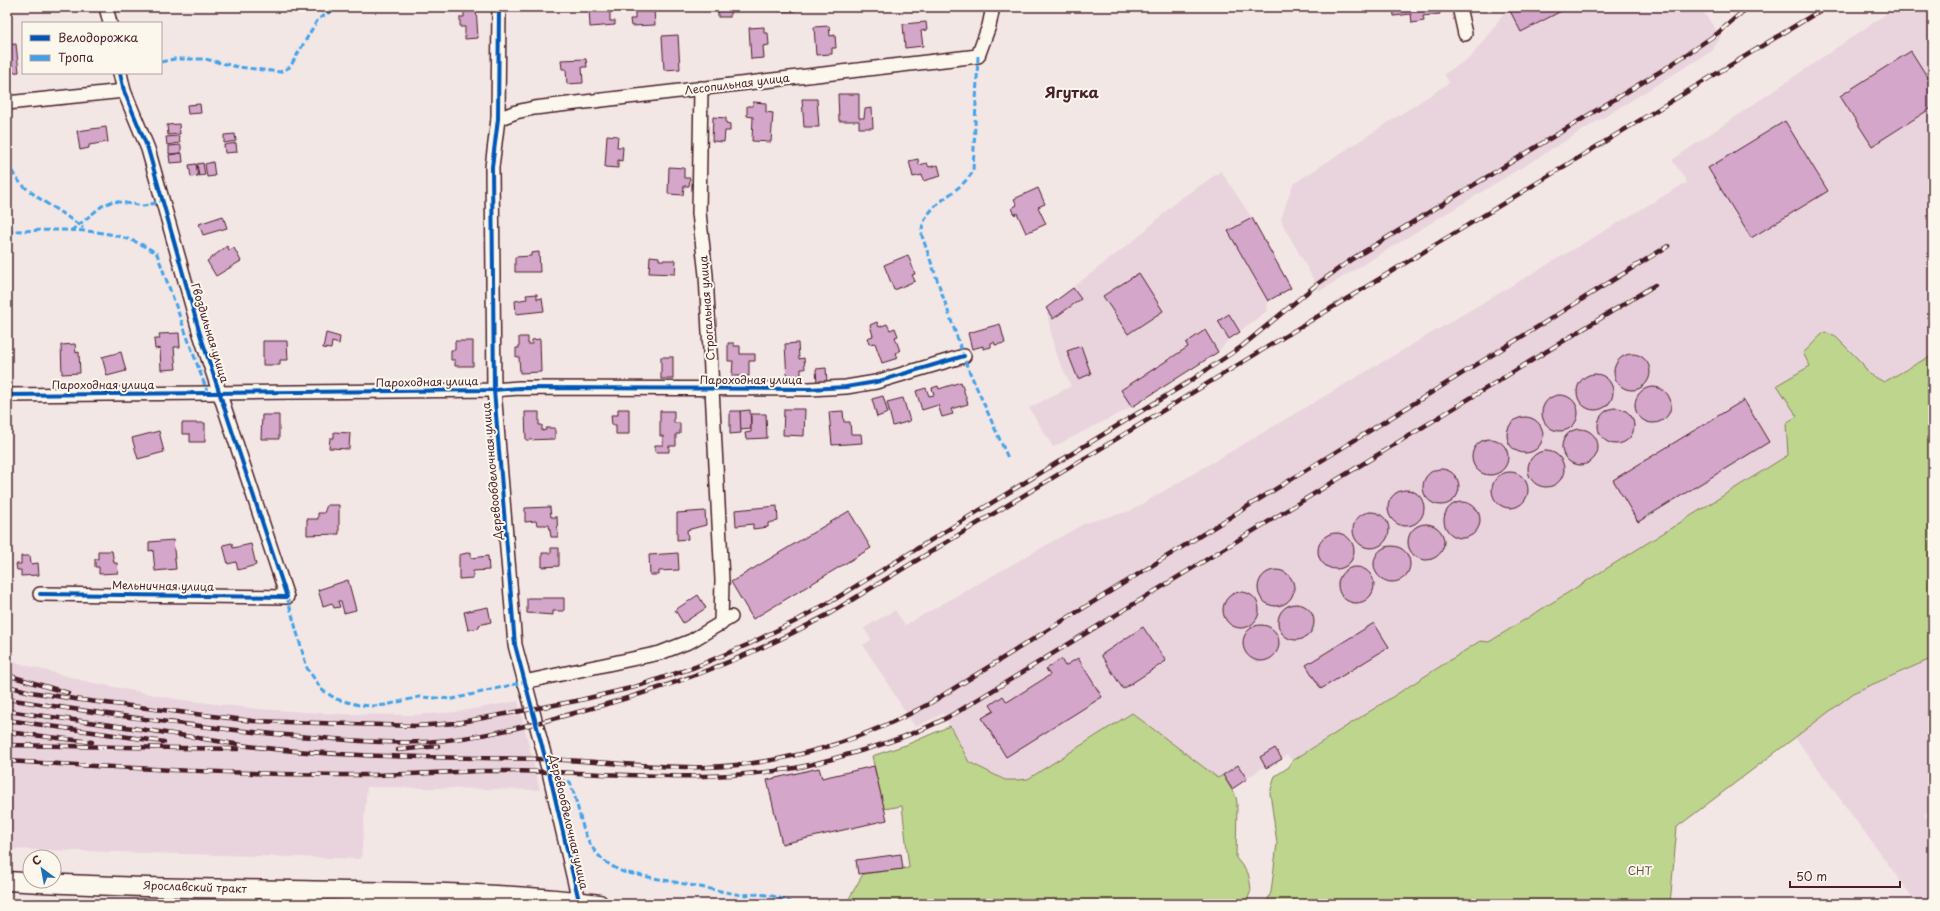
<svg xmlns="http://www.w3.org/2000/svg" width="1940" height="911" font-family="'Playpen Sans',sans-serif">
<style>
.built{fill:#e9d4dd}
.green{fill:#bdd58c;stroke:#847a5c}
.building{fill:#d3a6ca;stroke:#4a1f2b}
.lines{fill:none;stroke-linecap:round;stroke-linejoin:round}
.street-casing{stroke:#4a1f2b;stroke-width:16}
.secondary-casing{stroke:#4a1f2b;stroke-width:21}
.street{stroke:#fbf7ec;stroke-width:13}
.secondary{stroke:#fbf7ec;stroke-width:18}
.rail-casing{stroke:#4a1f2b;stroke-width:4.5}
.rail{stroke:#fbf7ec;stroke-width:3;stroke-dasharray:9;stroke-linecap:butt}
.quiet{stroke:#40a2eb;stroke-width:3;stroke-dasharray:6 3;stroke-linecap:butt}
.cycleway-casing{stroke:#fbf7ec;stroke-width:6}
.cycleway{stroke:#0057b8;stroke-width:4}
.labels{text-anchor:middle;stroke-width:4;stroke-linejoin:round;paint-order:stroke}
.street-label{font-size:11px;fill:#4a1f2b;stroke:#fbf7ec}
.park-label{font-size:11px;fill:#674c43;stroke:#fbf7ec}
.district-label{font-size:15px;font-weight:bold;fill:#4a1f2b;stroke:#fbf7ec}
</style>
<rect width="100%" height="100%" fill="#f3e7e5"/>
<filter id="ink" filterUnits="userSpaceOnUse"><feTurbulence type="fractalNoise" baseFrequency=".025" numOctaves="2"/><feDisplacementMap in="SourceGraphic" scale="8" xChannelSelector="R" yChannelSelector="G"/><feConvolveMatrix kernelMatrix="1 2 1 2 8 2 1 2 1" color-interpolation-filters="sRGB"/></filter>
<g filter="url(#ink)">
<g class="built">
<path d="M1509,7H1700L1721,37L1712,51L1320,291L1283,225L1281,218L1293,184L1449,83L1444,74L1471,57Z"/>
<path d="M1896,7H1933V356L1925,359L1884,382L1868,373L1862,363L1836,337L1825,332L1818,337L1813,345L1803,353L1810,366L1797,416L1786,423L1788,455L1489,642L1480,641L1292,761L1287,755L1266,768L1265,766L1232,789L1223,775L1218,778L1132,713L1028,779L1017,780H1005L969,762L943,714L915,727L863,645L871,640L864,628L895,610L905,625L1085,523L1130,511L1687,182L1672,160Z"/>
<path d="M1221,171L1252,218L1291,288L1268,301L1267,311L1229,339L1218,352L1132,407L1053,447L1029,408L1071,386L1055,352L1046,308L1138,237L1177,201Z"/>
<path d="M1933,658V807L1924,815L1933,825V904H1917L1794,736L1855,692Z"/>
<path d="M7,660L89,682L176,699L258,709L338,714L412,715L456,712L518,701L540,790L367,787L361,859L7,849Z"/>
</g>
<g class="green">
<path d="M1825,332L1836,337L1862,363L1868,373L1884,382L1925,359L1933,356V658L1855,692L1677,827L1670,904H1266L1271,892L1277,843L1270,793L1275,776L1289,767L1292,761L1480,641L1489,642L1788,455L1786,423L1797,416L1777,385L1810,366L1803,353C1812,346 1816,338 1825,332Z"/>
<path d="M1132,713L1218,778L1223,775L1236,797L1237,803L1236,858L1248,873L1250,882L1251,890L1246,904H846L863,874L909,868L902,806L884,809L872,756L906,745L950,726L969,762L1005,780H1017L1028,779Z"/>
</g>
<g class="building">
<path d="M464,7H476L478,38L465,39V27H460V17H464Z"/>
<path d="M595,7H610V21H615V25L590,27L589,9H595Z"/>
<path d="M635,7L654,8L655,25L631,26L630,19H635Z"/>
<rect x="718" y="7" width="12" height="10"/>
<rect x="777" y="7" width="17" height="4"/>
<path d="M1393,7H1439L1440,14L1423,16L1424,21L1412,23L1411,14L1394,16Z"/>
<path d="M1508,7H1569L1521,32Z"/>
<path d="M926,22L927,30L921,31L923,46L905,48L903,24Z"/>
<path d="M829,26L830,36L835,35L836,48H832V54L816,55L814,27Z"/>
<path d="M764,27V33H768L769,45L763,46L764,58L751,59L749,28Z"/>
<path d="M678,35L680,69L664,70L662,36Z"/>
<path d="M16,44L19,72L7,73V45Z"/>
<path d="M1911,51L1933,86V107L1872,146L1840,96Z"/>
<path d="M586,59L587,67H582L583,83L567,84L566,69H562L561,60Z"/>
<path d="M838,94H859V118H864L865,109L872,108L873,128H859V121H839Z"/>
<path d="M802,99H817L819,127H804Z"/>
<path d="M753,102L766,103V112L773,113L771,142L752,141L753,117L747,116V106H753Z"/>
<path d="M200,104L201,113L188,114L187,105Z"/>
<path d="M713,117L726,118V123L730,124V131H725L724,142L712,141Z"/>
<path d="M1785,121L1828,191L1751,238L1708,168Z"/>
<path d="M179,124L180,134L168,135L167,125Z"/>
<path d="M106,127L108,142L89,145V148L80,150L77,131Z"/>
<path d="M235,134L236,141L224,143V135Z"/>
<path d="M607,135L618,136L617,147H623L622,161L618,160V168L605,167Z"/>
<path d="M179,136L180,143L167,145L166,137Z"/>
<path d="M236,143L237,152L225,153L224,145Z"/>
<path d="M181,145V153L169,154V146Z"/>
<path d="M182,153L183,162L170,163L169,155Z"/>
<path d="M918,159L919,165L927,163L929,167L938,165L941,176L923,181L922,175L913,177L909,161Z"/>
<path d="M213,162L215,176L207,177L205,164Z"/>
<path d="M203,163L205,175L199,176L197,164Z"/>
<path d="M196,164L198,176L191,177L189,165Z"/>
<path d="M669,167L684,168V178H690L689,186H684L683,195L668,194Z"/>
<path d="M1038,188L1045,204L1038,207L1046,224L1026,233L1017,213L1015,215L1012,208L1017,205L1014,199Z"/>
<path d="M223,216L227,228L203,235L199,224Z"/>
<path d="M1252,218L1291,288L1268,301L1228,231Z"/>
<path d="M227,246L229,250L234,248L241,261L216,276L207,261Z"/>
<path d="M539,252L540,272H515V257L531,256V253Z"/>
<path d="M908,255L915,274L912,275L915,281L894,290L884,265Z"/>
<path d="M650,256L659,257V260H676L675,274L649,273Z"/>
<path d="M1139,273L1163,311L1128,334L1103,296Z"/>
<path d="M1073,288L1081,299L1053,319L1046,308Z"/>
<path d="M537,294V299L542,298L544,311L516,314L515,301L527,299L526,295Z"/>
<path d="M1229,314L1240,332L1229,339L1218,321Z"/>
<path d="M877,322L879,327L887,324L890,330L895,328L898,336L895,337L900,351L896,353L898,358L882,363L875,343L869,344L867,338L873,336L870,325Z"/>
<path d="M1000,324L1005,343L995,345L994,342L991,343V347L983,349V346L972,349L968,333Z"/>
<path d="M1205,330L1218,352L1132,407L1121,390L1188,347L1186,343Z"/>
<path d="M179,333L180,347H174L176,369L161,370L160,348L155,349L154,339H160L159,334Z"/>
<path d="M326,333L340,337L339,344L332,342L331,349L323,348Z"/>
<path d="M519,337H528V344H532V340L540,339L541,372L520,373L519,357H516V348H519Z"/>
<path d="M263,341H287L288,360H280V365H263Z"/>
<path d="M455,341H473V366H455V360H451V350H455Z"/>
<path d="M728,343H734V346H740V354H755V361H749V376H732L733,361H728Z"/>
<path d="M798,343L799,359L804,358L805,369H801V380H787L785,344Z"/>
<path d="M75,344L76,353L79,352L80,373L62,374L61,345Z"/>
<path d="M1081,346L1091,374L1078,379L1067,351Z"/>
<path d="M121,352L126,371L107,376L102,357Z"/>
<circle cx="1632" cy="372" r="18"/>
<rect x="661" y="357" width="12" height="22"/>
<path d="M826,368L827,382L817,383L816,369Z"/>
<circle cx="1595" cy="392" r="18"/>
<path d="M961,382L968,404L951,409L953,414L942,417L938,405L922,410L916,391L926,388L929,396L934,395L932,388L938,386L939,389Z"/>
<circle cx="1653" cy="405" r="18"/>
<circle cx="1560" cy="413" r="18"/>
<path d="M883,396L888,413L877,417L872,399Z"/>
<path d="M903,398L910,421L893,426L887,402Z"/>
<path d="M1744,400L1769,442L1638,522L1613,480Z"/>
<circle cx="1616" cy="426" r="18"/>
<path d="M618,409H629V434H616V425H612L611,415H618Z"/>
<path d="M784,409H805L804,436L783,435Z"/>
<path d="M750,410L751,429L740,430V411Z"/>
<path d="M660,411H674V423H680V434H676V446H669V452H655V445H663V436H660Z"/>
<path d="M730,411H740L741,433L730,434Z"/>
<path d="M843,411L844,422H850L851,434H861L862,443L832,445L829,412Z"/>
<path d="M525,412H539V425H542V431L546,430V428H555V439L526,440Z"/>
<path d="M751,414H766L767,438L746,439L745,433L751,432Z"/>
<path d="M262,415H279V439H261Z"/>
<circle cx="1525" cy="435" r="18"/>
<path d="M182,423H205V442H190V434H182Z"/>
<circle cx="1580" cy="447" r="18"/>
<path d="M159,431L164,452L138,459L132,438Z"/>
<path d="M334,432L350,433L349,449L329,448L330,438H334Z"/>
<circle cx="1490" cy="457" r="18"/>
<circle cx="1546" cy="469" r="18"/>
<circle cx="1441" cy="487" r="18"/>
<circle cx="1510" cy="490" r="18"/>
<circle cx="1406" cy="508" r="18"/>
<circle cx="1462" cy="520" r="18"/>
<path d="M327,505H339V534L307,535V519H318V513H324Z"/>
<path d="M777,506L778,521L768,523V527L753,529V524L736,526L735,510Z"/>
<path d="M550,507L551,517H557L558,537H551L549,525H537L536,521L525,522V508Z"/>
<path d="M705,511L706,525L687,530L688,539L677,540V513Z"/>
<path d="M849,511L871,548L753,619L731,582Z"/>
<circle cx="1371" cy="530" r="18"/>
<circle cx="1426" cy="542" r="18"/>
<circle cx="1336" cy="551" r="18"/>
<path d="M173,540L176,569L155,571L153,550L149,551V542Z"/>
<path d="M232,543L233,548L251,544L256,565L238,570L236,562L228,564L223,545Z"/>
<circle cx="1392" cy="564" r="18"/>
<path d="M551,548H559V566L542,567V553H551Z"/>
<path d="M98,551H112L114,563H117L118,573L99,574V567H95V559H98Z"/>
<path d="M471,552V558L488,556L489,570L473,571V578L459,579V555Z"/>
<path d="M678,553L679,570L659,571V575H650L649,555Z"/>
<path d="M21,556H30L31,564L38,563L39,575L21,576V570H17L16,564H21Z"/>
<circle cx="1356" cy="585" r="18"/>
<circle cx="1276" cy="588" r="18"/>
<path d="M348,580L356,610L344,613L341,601H338L340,607L334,608L332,603L323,606L318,590Z"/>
<circle cx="1241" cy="610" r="18"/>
<path d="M698,595L706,608L683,623L675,610Z"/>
<path d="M527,598H564V611H553V615L527,613Z"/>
<circle cx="1296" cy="622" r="18"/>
<path d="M488,607L491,622L479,625V628L468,630L464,612Z"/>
<path d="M1374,623L1389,647L1321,689L1306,665Z"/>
<circle cx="1261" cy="643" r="18"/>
<path d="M1143,627L1166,661L1123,689L1101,655Z"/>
<path d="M1078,658L1102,697L1006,757L982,718L994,711L990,705L1003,696L1007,702L1050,675L1046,669L1061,659L1065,666Z"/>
<path d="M1275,748L1282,759L1266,768L1260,757Z"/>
<path d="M1238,765L1247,779L1232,789L1223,775Z"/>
<path d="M874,766L887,820L782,844L767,780L819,768L822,778Z"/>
<path d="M901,854L903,869L858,874L856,860Z"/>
</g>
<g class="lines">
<g class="street-casing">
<g id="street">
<path d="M106,7L110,23"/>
<path d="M499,7L498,119L492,167L494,390L515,645L549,772L579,901"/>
<path d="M1459,7L1465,34"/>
<path d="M701,88L699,213L706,275L712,389L722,580L721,624"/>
<path d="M7,103L124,91"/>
<path d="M498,119L516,112L534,108L978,56L989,26L993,7"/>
<path d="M7,395L494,390L519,388L809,389L846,387L876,382L964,356"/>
<path d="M40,594L287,597L200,334L148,149L124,91L120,73"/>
<path d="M524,682L660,653L691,641L731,617"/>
</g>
</g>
<g class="secondary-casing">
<path id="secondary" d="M7,881C123,888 239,889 355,891C436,893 518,893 599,904"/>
</g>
<use href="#street" class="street"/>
<use href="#secondary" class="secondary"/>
<g class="rail-casing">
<g id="rail">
<path d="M7,675L68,693"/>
<path d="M7,686L31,692L81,700L253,721L416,726L456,723L576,701L635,687L695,667L747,645L796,621L835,599L1187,383L1241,347L1316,285L1352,259L1666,68L1718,33L1748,7"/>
<path d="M7,699C103,714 200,728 298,736C340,739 382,744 425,742C477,739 528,726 578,712C666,689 747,659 827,615L1826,7"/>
<path d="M7,711C64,719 122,726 179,735C202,738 225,743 248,746C342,758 444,757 539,759C595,760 652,769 708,767C786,764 858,742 927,705L1668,246"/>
<path d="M7,720L164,742"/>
<path d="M7,732L92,742"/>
<path d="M7,745L238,749"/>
<path d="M398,750L438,746"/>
<path d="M7,761C128,768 249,775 370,775C407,775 444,772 481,771C585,769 691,786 795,768C817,764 839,757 860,751C895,741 928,729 959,711L1655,285"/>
</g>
</g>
<use href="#rail" class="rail"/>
<g class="quiet">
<path d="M978,56L973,171C960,195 919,205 922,236L967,366L1008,458"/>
<path d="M161,62L174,59H205L238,67L280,72L290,67L318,19L339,7"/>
<path d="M12,171C20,191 65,213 83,228"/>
<path d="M7,231C56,231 115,223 157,254L208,394"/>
<path d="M71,231L102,206L113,201L144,206L162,201"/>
<path d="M287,597L307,668L322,690L336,699L359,705L373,706L386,705L419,697L453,699L524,682"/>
<path d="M550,779L570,782C585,822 579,852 623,872L741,895C763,893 775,895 795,904"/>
</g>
<g class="cycleway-casing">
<g id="cycleway">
<path d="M499,7L498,119L492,167L494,390L515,645L549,772L579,901"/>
<path d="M7,395L494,390L519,388L809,389L846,387L876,382L964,356"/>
<path d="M40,594L287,597L200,334L148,149L124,91L120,73"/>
</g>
</g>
<use href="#cycleway" class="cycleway"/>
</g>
</g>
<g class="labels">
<g class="street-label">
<text transform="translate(737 84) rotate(-7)" y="4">Лесопильная улица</text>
<text transform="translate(707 308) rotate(-94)" y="4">Строгальная улица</text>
<text transform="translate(210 333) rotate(73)" y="4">Гвоздильная улица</text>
<text x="751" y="384">Пароходная улица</text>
<text transform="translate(427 382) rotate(-1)" y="4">Пароходная улица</text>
<text x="103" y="389">Пароходная улица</text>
<text transform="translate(492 471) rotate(-95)" y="4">Деревообделочная улица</text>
<text transform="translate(163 586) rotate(1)" y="4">Мельничная улица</text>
<text transform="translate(569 822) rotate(77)" y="4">Деревообделочная улица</text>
<text transform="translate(195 887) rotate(2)" y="4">Ярославский тракт</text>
</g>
<g class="park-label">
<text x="1640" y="875">СНТ</text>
</g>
<g class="district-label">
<text x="1072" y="98">Ягутка</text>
</g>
</g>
<rect width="1940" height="911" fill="none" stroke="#fbf7ec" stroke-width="24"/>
<rect x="12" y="12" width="1916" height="887" fill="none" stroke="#4a1f2b" stroke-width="1.5" filter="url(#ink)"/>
<rect x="22" y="22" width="140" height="52" fill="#fbf7ec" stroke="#b4a19f"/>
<rect x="30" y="35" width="20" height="6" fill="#0057b8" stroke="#b4a19f"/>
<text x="58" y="42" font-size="12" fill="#4a1f2b">Велодорожка</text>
<rect x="30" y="55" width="20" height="6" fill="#40a2eb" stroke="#b4a19f"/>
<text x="58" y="62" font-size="12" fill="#4a1f2b">Тропа</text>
<g transform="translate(42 869) rotate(328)"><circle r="19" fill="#fbf7ec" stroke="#b4a19f"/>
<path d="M0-3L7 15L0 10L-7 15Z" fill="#1f6fb2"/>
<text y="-6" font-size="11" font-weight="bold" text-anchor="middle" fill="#4a1f2b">С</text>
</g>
<path d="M1790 881v6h110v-6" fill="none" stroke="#4a1f2b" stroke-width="2"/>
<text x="1796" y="881" font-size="12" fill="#4a1f2b" stroke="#fbf7ec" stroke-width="3" paint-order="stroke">50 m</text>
</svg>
